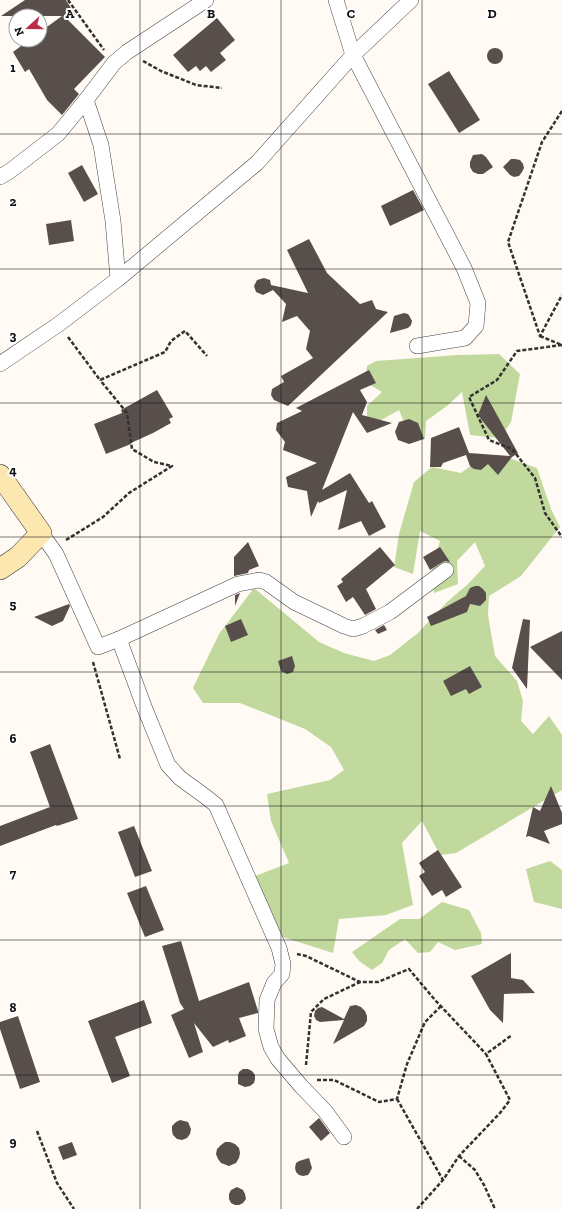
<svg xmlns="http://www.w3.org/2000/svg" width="562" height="1209" font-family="'Zilla Slab',serif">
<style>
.forest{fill:#c2d99d}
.building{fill:#584f4c}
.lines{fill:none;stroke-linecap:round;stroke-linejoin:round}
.street-casing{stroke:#434343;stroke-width:16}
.secondary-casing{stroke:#323232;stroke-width:22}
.path{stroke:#323232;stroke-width:2.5;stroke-dasharray:4 2;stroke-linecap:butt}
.street{stroke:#fff;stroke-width:15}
.secondary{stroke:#fce7b1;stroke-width:21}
.grid{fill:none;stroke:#101010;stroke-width:1;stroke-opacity:0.55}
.grid-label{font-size:13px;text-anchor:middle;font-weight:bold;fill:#101010;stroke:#fff;stroke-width:4;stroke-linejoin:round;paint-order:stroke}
</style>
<rect width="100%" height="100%" fill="#fffaf3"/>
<g class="forest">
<path d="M499,354L520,374L511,422L500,438L470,435L462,392L447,406L426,421L425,439H411L399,410L367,428V406L382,392L365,382L367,366L376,361L458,355Z"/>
<path d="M503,456L537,468L551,509L560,527L521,576L489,596L488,615L495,656L517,681L523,701L521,721L533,734L549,716L562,735V790L456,853L440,855L422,821L402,843L413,905L386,915L339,919L333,953L270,933L245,880L289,863L271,821L267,794L330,780L344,770L331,747L305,729L240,703H203L193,688L219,634L254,588L319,642L344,653L374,661L390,655L418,633L447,602L468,584L485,566L475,542L457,561L458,584L434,593L431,574L440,541L420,531L413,574L394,567L399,534L414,482L432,467L461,473L473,464Z"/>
<path d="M550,861L562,870V909L534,902L526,869Z"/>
<path d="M442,902L469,910L481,933L482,944L455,950L438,942L430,952L418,953L405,939L389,950L382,963L372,970L359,961L352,952L400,919H419Z"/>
</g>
<g class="building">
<path d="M25,0H66L76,16H64L105,57L74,89L79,94L62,115L47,100L29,69L25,72L13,52L29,40H40V32L62,16H1Z"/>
<path d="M217,18L235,40L220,53L226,60L211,72L206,66L200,71L196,66L188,72L173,55Z"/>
<circle cx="495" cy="56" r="8"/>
<path d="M449,71L480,120L459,133L428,84Z"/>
<path d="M482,154L486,157L493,167L483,174H478L473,172L470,167V162L473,155Z"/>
<path d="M511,159H515L520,160L523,164L524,168L522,172L519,176L514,177L510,175L503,167Z"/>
<path d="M82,165L98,194L84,202L68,173Z"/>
<path d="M413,190L424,210L390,226L381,206Z"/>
<path d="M71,220L74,241L49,245L46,224Z"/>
<path d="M309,239L327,273L360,304L372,300L376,309L388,312L288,406L274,400L271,395L272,389L284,382L281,376L313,358L306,349L310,331L297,316L282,322L286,304L273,290L263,295L256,292L254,286L257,280L264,278L270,280L271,285L308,293L287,250Z"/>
<path d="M404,313L408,314L410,317L412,321L411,325L408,328L390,333L394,316Z"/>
<path d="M369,370L376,383L360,390L367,402L362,415L392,423L367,433L353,412L322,490L350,473L369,503L372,501L386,527L369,536L361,521L338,530L347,490L319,503L318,501L311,517L307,491L288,487L286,477L317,463L283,450L285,442L276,430L277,423L302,411L296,408Z"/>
<path d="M157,390L173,417L169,419L171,423L153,433L131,443V444L106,454L94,424L122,413L121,410Z"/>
<path d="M486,395L518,453L512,457L498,475L488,464L481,470L474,469L470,466L466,455L443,463L441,467H430L431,438L459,427L469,453L510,456L478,415Z"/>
<path d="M409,419L418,423L424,439L409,444L398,440L395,432L399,422Z"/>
<path d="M248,542L259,566L249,570L248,573L234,576V557Z"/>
<path d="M380,547L395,565L366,589L376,609L365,615L353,597L346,602L337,586L343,582L341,579Z"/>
<path d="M440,547L450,562L445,561L441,563L430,570L423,557Z"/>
<path d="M475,586H479L483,589L486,593V600L480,606L470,604L467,612L431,626L427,617L466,596L470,588Z"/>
<path d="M240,593L235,606V595Z"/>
<path d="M69,604L70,606L63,621L52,626L34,617Z"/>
<path d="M241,619L248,635L231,642L225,626Z"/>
<path d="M523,619L530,620L527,689L512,668Z"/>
<path d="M384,625L387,630L378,634L375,630Z"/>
<path d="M562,631V680L530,647Z"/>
<path d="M292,656L295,666L293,672L287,674L281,671L278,661Z"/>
<path d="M470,666L482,687L469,694L466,689L451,696L443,681Z"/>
<path d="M50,744L78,819L57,826L56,825L0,846V826L50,807L30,752Z"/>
<path d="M551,786L562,813V824L544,831L550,844L529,836L526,837L533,807L540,811Z"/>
<path d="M134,826L152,871L135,877L118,832Z"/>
<path d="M438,850L462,887L446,897L442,890L432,896L419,876L425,872L419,863Z"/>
<path d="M146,886L164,930L145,937L127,893Z"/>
<path d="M181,941L199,1001L249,982L258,1011V1013L239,1018L246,1036L229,1043L228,1040L213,1047L194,1023L203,1052L189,1058L171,1015L184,1009L180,1003L162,946Z"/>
<path d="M511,953V978L523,980L535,993L504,994L503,1023L490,1010L471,976Z"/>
<path d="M144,1000L152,1023L115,1037L130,1076L112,1083L88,1021Z"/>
<path d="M356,1005L361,1007L365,1011L367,1016V1021L364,1026L333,1044L344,1020L320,1022L316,1020L314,1016L315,1011L318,1008L322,1007L344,1019L350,1006Z"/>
<path d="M18,1016L40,1082L20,1089L0,1029V1022Z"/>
<path d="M243,1069H248L252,1071L255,1075V1079L254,1083L250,1086L245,1087L238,1084V1076L239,1072Z"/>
<path d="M319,1118L330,1133L321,1141L309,1127Z"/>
<path d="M180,1120L188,1122L191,1129L190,1134L187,1138L182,1140L177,1139L173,1135L172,1131V1126L176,1122Z"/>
<path d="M72,1142L77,1155L63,1160L58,1147Z"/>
<path d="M225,1142H230L235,1144L239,1148L240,1153L239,1158L236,1163L229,1166L221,1163L218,1159L216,1154L217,1149L221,1145Z"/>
<path d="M309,1158L312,1168L310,1172L308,1175L303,1176L299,1175L296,1172L295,1168L296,1163L299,1161Z"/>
<path d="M237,1187L243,1190L245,1194L246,1199L243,1203L239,1205H235L231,1203L229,1199V1194L231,1190Z"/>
</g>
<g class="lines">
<g class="street-casing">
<g id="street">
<path d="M336,0L353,55L464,268L478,303L476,326L465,338L417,346"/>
<path d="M86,100L101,145L113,221L118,279"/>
<path d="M0,177L10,171L58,134L86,100L114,63L127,52L206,0"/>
<path d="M0,364L59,324L118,279L257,163L353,55L411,0"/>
<path d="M41,533L56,554L98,647L119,639L238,584L259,580L266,582L294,602L344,626L353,629L363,626L390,612L446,570"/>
<path d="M119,639L145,709L168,765L180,778L206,797L216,805L279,948L283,964L282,974L274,983L267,1000L266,1029L271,1047L278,1059L301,1086L325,1111L344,1137"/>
</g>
</g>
<g class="secondary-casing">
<path id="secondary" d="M0,475L41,533L18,557L0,569"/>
</g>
<g class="path">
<path d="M68,0L104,50"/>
<path d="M143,61L161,71L196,85L222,88"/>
<path d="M562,111L542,142L508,242L540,336L562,295"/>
<path d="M540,336L562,345"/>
<path d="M68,337L100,380L165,352L171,341L185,331L207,356"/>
<path d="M562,345L517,351L497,380L469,397L489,440L512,449L535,478L545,513L562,537"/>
<path d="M66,540L103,517L129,493L172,466L154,462L132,449L127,413L100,380"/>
<path d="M93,662L120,759"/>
<path d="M297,954L306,956L360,982H378L409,969L435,1000L486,1054"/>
<path d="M306,1065L311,1012L324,999L360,982"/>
<path d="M317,1080H334L379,1102L397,1099L407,1064L425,1022L441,1006"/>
<path d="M397,1099L443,1180"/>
<path d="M37,1131L57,1183L74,1209"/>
<path d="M459,1156L475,1170L484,1185L495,1209"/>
<path d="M417,1209L443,1180L459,1156L500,1113L510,1100L486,1054L512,1035"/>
</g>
<use href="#street" class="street"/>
<use href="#secondary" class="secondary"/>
</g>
<path class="grid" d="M140,0V1209M281,0V1209M422,0V1209M0,134H562M0,269H562M0,403H562M0,537H562M0,672H562M0,806H562M0,940H562M0,1075H562"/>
<g class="grid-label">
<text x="70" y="18">A</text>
<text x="211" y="18">B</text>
<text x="351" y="18">C</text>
<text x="492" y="18">D</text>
<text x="13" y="72">1</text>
<text x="13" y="206">2</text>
<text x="13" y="340">3</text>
<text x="13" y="475">4</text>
<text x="13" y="609">5</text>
<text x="13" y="743">6</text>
<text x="13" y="878">7</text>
<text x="13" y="1012">8</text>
<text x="13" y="1146">9</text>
</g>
<g transform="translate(28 28) rotate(249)"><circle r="19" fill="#ffffff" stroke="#9f9f9f"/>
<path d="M0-3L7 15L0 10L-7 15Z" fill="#bc2b4a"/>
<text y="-6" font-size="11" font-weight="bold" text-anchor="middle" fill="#101010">N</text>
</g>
</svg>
